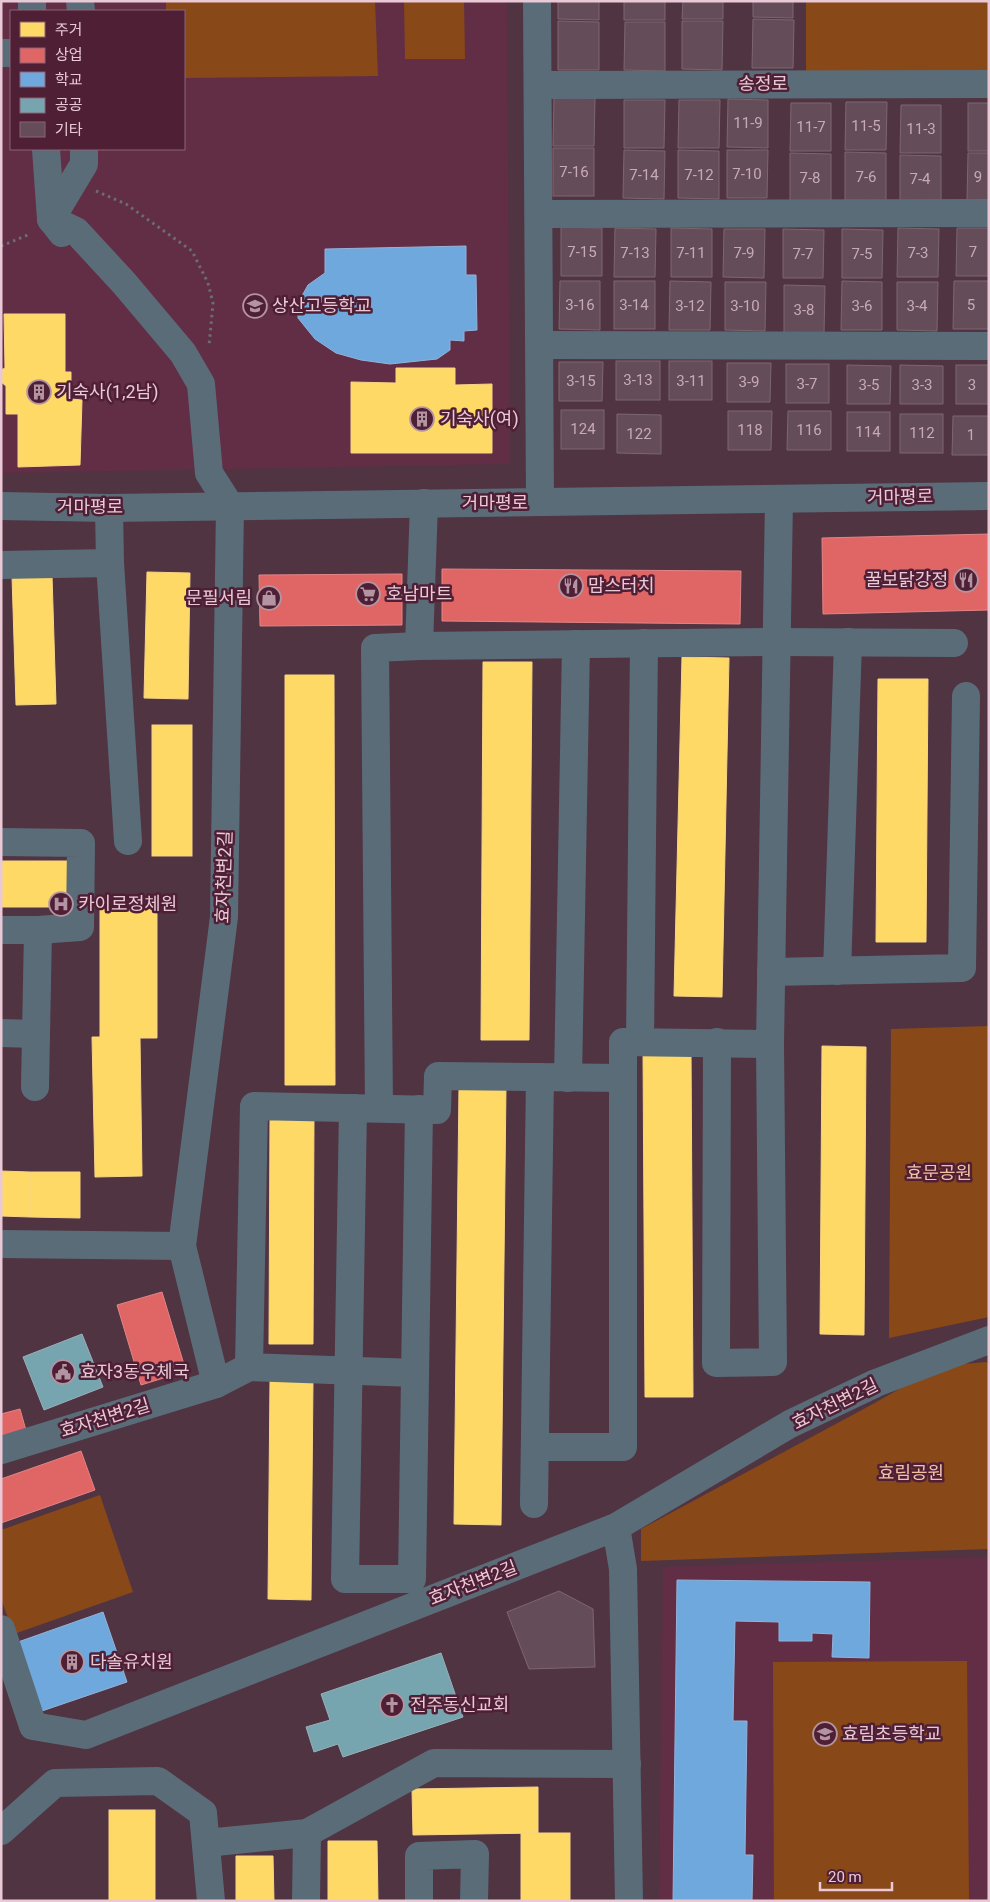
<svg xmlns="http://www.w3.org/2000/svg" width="990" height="1902" font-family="Roboto,'Noto Sans KR',sans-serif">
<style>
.built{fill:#622e46;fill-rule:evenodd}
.park{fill:#894818}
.homes{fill:#ffd966;stroke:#f8d487}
.shops{fill:#e06666;stroke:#e38487}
.schools{fill:#6fa8dc;stroke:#94b2da}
.public{fill:#76a5af;stroke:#98b0ba}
.building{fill:#644d58;stroke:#7d6670}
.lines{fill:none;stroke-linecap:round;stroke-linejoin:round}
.path{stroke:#696d78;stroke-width:3;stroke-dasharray:2.5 4;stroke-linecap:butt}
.minor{stroke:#5b6c79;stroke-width:28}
.labels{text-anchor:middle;stroke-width:5;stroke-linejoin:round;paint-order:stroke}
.number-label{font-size:15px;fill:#c8aab6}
.street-label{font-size:18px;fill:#e9c9d5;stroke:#4f1f36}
.poi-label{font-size:18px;fill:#e9c9d5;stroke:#4f1f36;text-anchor:start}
.park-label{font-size:18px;fill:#f3c1a3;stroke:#4f1f36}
</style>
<rect width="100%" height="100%" fill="#503441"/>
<g class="built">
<path d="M1,1H507L510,464L1,473ZM11,11H184V149H11Z"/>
<path d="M989,1557V1901H659L663,1567Z"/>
</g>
<g class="park">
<path d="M166,1H375L378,76L184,78V11H166Z"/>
<path d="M404,1H464L465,59H405Z"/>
<rect x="806" y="1" width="183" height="70"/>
<path d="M989,1026V1317L889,1338L891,1029Z"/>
<path d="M986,1362L989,1364V1549L641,1561V1529L871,1405L940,1366Z"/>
<path d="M100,1495L133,1592L14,1634L1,1599V1530Z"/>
<path d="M967,1661L969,1901H774L773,1662Z"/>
</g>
<g class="homes">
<path d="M4,314H65V372H71V399L82,400L80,465L18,467V414H6V386L1,382V370L5,368Z"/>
<path d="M396,368H455V385L492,384V453H351V382L396,383Z"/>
<path d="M147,572L190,573L188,699L144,698Z"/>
<path d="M52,575L56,704L16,705L12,576Z"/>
<path d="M682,657L729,658L722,997L674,996Z"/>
<path d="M483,662H532L529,1040H481Z"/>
<path d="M285,675H334L335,1085H285Z"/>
<path d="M878,679H928L926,942H876Z"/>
<rect x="152" y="725" width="40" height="131"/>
<rect x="1" y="861" width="72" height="46"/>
<path d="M100,909H157V1038H140L142,1176L95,1177L92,1037H100Z"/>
<path d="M822,1046L866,1047L864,1335L820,1334Z"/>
<path d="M691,1049L693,1397H645L643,1050Z"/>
<path d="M459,1085L506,1086L501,1525L454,1524Z"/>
<path d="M270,1116H314L313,1344H269Z"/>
<path d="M1,1171L30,1172V1217L1,1216Z"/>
<path d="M30,1172H80V1218L30,1217Z"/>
<path d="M270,1380H313L311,1600L268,1599Z"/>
<path d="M538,1787V1833L413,1835L412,1789Z"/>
<rect x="109" y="1810" width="46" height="91"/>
<rect x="521" y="1833" width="49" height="68"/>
<path d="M328,1841H377L378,1901H328Z"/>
<path d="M236,1856H273L274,1901H236Z"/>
</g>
<g class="shops">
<path d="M989,534V610L823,614L822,538Z"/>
<path d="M442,569L741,571L740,624L442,621Z"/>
<path d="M402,574V625L260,626L259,575Z"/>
<path d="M162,1292L186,1371L141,1385L117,1305Z"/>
<path d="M20,1409L27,1434L1,1442V1414Z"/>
<path d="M81,1451L95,1490L1,1523V1479Z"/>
</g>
<g class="schools">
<path d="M466,246V275H476L477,330L464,331V341L450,340V350L437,359L390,364L361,360L336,353L315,339L298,318V303L308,285L325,273V249Z"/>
<path d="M677,1580L870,1582L869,1658L832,1657L833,1634L812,1633V1641H779V1622L735,1621L733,1721H747L745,1855H753L752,1901H673Z"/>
<path d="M103,1612L127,1682L42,1711L18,1642Z"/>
</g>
<g class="public">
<path d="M82,1334L103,1387L44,1410L23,1357Z"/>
<path d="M441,1653L463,1717L343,1757L338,1744L314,1752L306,1727L330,1720L321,1694Z"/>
</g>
<g class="building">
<path d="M558,1H599V20L558,19Z"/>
<rect x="624" y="1" width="41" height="19"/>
<path d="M683,1H723V19H682Z"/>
<path d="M753,1H793V18L753,17Z"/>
<path d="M753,19L794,20L793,68H752Z"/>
<path d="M558,21L599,22V70H558Z"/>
<path d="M682,21H723L722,70L682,69Z"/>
<path d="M625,22H665V71L624,70Z"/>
<path d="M554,97L595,98L594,146H553Z"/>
<path d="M728,99L768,100V148L727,147Z"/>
<path d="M624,100H665L664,148H624Z"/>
<path d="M679,100H720L719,148H678Z"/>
<path d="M846,102H887L886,150H845Z"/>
<path d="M791,103H831V151H790Z"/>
<rect x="968" y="103" width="21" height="48"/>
<path d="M901,105H941V153H900Z"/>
<rect x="553" y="148" width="41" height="48"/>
<path d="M624,150L665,151L664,199L623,198Z"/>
<path d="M678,150L719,151V199L678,198Z"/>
<path d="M727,150H768L767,198H727Z"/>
<path d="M845,152L886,153V201L845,200Z"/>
<path d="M790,153L831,154V202L790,201Z"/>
<path d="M968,153H989V202L967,201Z"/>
<path d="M900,155L941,156V204L900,203Z"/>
<path d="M561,227L602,228V276H561Z"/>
<path d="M615,228L656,229L655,277H614Z"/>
<path d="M671,228L712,229V277H671Z"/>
<path d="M898,228L939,229L938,277H897Z"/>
<path d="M957,228H989V276H956Z"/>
<path d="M724,229H765L764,278L723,277Z"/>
<path d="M783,229L824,230L823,278H783Z"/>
<path d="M842,229L883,230L882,278H842Z"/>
<path d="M560,281H600V330L559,329Z"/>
<rect x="614" y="281" width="41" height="48"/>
<path d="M670,281L711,282L710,330H669Z"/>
<path d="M842,281L882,282V330H841Z"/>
<path d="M954,281H989V329H953Z"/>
<path d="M725,282H766L765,331L725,330Z"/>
<path d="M897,282H938L937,331L897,330Z"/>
<path d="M784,285L825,286L824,334H784Z"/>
<rect x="616" y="361" width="44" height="39"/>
<rect x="669" y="361" width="43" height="39"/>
<path d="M559,362H603L602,401H559Z"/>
<path d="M727,363H771L770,402H727Z"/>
<rect x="786" y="364" width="43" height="39"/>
<path d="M847,365L891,366L890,404H847Z"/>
<path d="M900,365L943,366V404H900Z"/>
<rect x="956" y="365" width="33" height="39"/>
<rect x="561" y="410" width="43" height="39"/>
<path d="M728,411H772L771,450H728Z"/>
<path d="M788,411H831V450H787Z"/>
<rect x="847" y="412" width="43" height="39"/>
<path d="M617,414L661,415V454L617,453Z"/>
<rect x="900" y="414" width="43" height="39"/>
<path d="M953,416H989V455H952Z"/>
<path d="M559,1591L593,1609L595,1667L529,1669L507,1612Z"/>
</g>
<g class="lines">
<g class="path">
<path d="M96,191L126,204L192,251L208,283L213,303L209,346"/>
<path d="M1,246L30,234"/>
</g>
<g class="minor">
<path d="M32,1V11"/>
<path d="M80,1L81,11"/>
<path d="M537,1L540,502"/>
<path d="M1,53H11"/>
<path d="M538,85L989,84"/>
<path d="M46,149L51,219L62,233"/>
<path d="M539,214L989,213"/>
<path d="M51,219L76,231L124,283L183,353L201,384L209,473L230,506L224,917L182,1246L216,1384"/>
<path d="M51,219L84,164V149"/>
<path d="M540,345L989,346"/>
<path d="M424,503L419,646L775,642L954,643"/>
<path d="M1,506L109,508L989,496"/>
<path d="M109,508L110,563L128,841"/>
<path d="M1,565L110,563"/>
<path d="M1,842L81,843L80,927L38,930"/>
<path d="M1,930H38L35,1087"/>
<path d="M837,971L848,642"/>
<path d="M771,972L962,968L966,696"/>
<path d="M1,1033L36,1034"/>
<path d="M640,1042L644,643"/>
<path d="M717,1042L716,1363L773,1362L770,1044"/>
<path d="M568,1078L576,644"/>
<path d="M353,1108L345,1579H412L419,1109"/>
<path d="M379,1108L375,648L419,646"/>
<path d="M1,1244L182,1246"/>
<path d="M249,1367L415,1373"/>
<path d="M535,1447H623V1078"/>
<path d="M1,1450L216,1384L249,1367L254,1106L437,1110L438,1076L623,1078V1042L770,1044L779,499"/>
<path d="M534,1504L540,1077"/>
<path d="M616,1527L623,1569L629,1901"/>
<path d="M1,1629L33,1726L86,1735L616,1527L790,1424L876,1383L989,1340"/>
<path d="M1,1831L55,1783L158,1781L203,1813L211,1901"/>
<path d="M206,1843L307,1833L434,1763L627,1764"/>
<path d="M306,1901L307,1833"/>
<path d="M419,1901V1856L475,1854L474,1901"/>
</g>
</g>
<defs>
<g id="school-ring" transform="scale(1.25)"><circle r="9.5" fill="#4f1f36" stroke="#b395a1" stroke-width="1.5"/><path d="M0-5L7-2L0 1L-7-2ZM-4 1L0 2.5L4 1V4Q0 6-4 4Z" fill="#b395a1"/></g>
<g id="building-ring" transform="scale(1.25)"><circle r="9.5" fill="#4f1f36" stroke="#b395a1" stroke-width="1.5"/><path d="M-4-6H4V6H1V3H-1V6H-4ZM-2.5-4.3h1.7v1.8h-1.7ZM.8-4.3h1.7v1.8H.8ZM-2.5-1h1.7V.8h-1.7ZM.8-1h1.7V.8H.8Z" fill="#b395a1"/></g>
<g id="restaurant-ring" transform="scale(1.25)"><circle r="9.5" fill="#4f1f36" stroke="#b395a1" stroke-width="1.5"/><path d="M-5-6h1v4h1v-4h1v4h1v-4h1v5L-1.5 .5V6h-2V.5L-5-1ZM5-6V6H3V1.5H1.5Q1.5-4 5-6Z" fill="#b395a1"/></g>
<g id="supermarket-ring" transform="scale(1.25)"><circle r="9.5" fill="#4f1f36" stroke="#b395a1" stroke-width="1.5"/><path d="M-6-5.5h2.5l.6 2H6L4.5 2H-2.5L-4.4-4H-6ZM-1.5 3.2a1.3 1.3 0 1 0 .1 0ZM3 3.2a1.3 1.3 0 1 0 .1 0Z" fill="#b395a1"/></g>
<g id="shop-ring" transform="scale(1.25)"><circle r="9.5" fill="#4f1f36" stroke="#b395a1" stroke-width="1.5"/><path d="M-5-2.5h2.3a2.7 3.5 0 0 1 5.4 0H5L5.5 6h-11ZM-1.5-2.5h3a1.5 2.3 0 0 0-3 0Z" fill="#b395a1"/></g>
<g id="hospital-ring" transform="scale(1.25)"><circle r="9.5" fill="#4f1f36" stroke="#b395a1" stroke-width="1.5"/><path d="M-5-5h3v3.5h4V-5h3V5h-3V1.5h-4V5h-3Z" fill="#b395a1"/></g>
<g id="civic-ring" transform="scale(1.25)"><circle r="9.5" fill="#4f1f36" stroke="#b395a1" stroke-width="1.5"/><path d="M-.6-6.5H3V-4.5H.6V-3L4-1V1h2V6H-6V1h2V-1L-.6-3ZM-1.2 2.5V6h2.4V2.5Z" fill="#b395a1"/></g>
<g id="church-ring" transform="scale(1.25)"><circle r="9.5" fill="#4f1f36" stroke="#b395a1" stroke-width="1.5"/><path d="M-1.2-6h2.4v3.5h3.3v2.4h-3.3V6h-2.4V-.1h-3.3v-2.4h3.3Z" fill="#b395a1"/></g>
</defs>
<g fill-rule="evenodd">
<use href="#school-ring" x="255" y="306"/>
<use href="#building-ring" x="39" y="392"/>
<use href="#building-ring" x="422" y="419"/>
<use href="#restaurant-ring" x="966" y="580"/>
<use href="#restaurant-ring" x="571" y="586"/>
<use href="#supermarket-ring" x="368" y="594"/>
<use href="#shop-ring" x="269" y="598"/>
<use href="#hospital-ring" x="61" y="904"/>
<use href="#civic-ring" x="63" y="1372"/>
<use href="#building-ring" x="72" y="1662"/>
<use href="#church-ring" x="392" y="1705"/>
<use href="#school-ring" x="825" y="1734"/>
</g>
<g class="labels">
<g class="number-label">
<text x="748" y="128">11-9</text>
<text x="866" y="131">11-5</text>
<text x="811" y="132">11-7</text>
<text x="921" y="134">11-3</text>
<text x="574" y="177">7-16</text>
<text x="747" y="179">7-10</text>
<text x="644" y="180">7-14</text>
<text x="699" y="180">7-12</text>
<text x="866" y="182">7-6</text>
<text x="978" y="182">9</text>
<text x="810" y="183">7-8</text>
<text x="920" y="184">7-4</text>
<text x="582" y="257">7-15</text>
<text x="973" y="257">7</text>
<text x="635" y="258">7-13</text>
<text x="691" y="258">7-11</text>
<text x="744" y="258">7-9</text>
<text x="918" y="258">7-3</text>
<text x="803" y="259">7-7</text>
<text x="862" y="259">7-5</text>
<text x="580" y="310">3-16</text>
<text x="634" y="310">3-14</text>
<text x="971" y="310">5</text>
<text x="690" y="311">3-12</text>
<text x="745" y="311">3-10</text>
<text x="862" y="311">3-6</text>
<text x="917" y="311">3-4</text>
<text x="804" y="315">3-8</text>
<text x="638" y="385">3-13</text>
<text x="581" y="386">3-15</text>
<text x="691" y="386">3-11</text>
<text x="749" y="387">3-9</text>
<text x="807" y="389">3-7</text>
<text x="869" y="390">3-5</text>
<text x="922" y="390">3-3</text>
<text x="972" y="390">3</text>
<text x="583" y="434">124</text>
<text x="750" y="435">118</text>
<text x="809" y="435">116</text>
<text x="868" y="437">114</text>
<text x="922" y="438">112</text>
<text x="639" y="439">122</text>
<text x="971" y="440">1</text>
</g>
<g class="street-label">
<text x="763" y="90">송정로</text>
<text transform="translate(900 497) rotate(-1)" y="6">거마평로</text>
<text x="495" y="509">거마평로</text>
<text x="90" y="513">거마평로</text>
<text transform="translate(224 877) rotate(-88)" y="6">효자천변2길</text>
<text transform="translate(835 1404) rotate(-26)" y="6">효자천변2길</text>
<text transform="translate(105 1418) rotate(-17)" y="6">효자천변2길</text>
<text transform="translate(473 1583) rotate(-21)" y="6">효자천변2길</text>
</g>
<g class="poi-label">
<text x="272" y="312">상산고등학교</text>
<text x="56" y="398">기숙사(1,2남)</text>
<text x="440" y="425">기숙사(여)</text>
<text x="948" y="586" text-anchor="end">꿀보닭강정</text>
<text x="588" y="592">맘스터치</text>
<text x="386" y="600">호남마트</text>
<text x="252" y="604" text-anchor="end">문필서림</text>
<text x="78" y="910">카이로정체원</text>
<text x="80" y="1378">효자3동우체국</text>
<text x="90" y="1668">다솔유치원</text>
<text x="410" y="1711">전주동신교회</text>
<text x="842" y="1740">효림초등학교</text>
</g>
<g class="park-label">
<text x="939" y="1179">효문공원</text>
<text x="911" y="1479">효림공원</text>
</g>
</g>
<rect width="990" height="1902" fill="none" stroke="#e9c9d5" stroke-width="5"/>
<rect x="10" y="10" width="175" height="140" fill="#4f1f36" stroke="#8d6376"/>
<rect x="20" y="22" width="25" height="15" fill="#ffd966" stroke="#8d6376"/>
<text x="55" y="35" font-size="15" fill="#e9c9d5">주거</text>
<rect x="20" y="48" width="25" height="15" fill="#e06666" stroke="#8d6376"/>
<text x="55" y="60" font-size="15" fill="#e9c9d5">상업</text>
<rect x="20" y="72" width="25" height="15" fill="#6fa8dc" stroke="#8d6376"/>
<text x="55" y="85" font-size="15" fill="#e9c9d5">학교</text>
<rect x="20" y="98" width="25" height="15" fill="#76a5af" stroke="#8d6376"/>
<text x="55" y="110" font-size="15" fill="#e9c9d5">공공</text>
<rect x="20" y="122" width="25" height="15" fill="#644d58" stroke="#8d6376"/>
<text x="55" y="135" font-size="15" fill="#e9c9d5">기타</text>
<path d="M820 1882v8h72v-8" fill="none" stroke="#e9c9d5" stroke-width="2.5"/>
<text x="828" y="1882" font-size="15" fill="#e9c9d5" stroke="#4f1f36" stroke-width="4" paint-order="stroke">20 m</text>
</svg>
